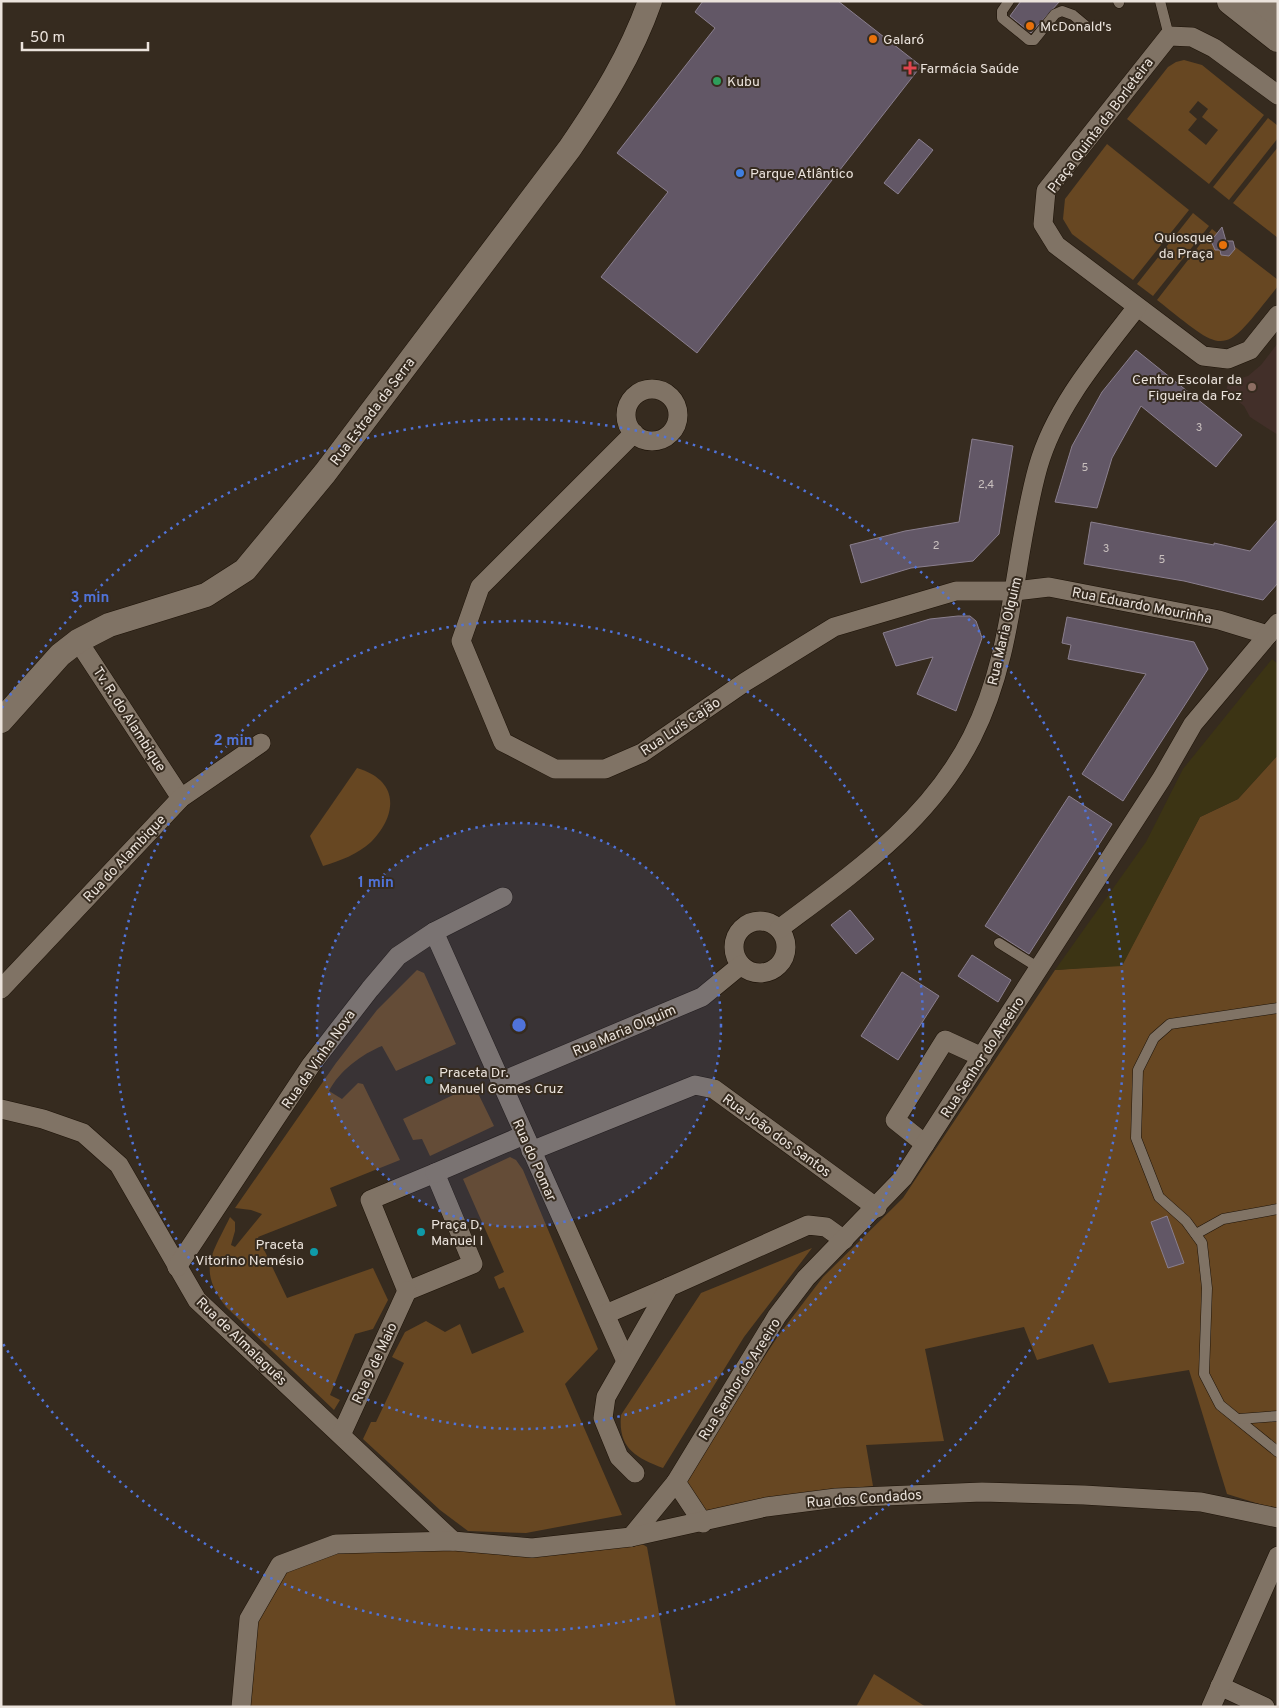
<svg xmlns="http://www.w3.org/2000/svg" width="1279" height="1708" font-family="Overpass,sans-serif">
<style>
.education{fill:#422f29}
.green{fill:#674722;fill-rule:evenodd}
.sand{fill:#3c3414}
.building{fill:#625766;stroke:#8a7f8e}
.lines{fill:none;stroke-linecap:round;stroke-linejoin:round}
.service-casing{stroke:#1d1308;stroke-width:11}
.minor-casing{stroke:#1d1308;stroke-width:20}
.tertiary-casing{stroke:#1d1308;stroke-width:25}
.secondary-casing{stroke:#1d1308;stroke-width:29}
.service{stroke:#807365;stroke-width:10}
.minor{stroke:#807365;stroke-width:19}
.tertiary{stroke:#807365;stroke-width:24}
.secondary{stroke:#807365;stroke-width:28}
.ring{fill:none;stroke:#5073d9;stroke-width:2.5;stroke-dasharray:2.5 5}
.food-dot{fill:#e8710a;stroke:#362b1f;stroke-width:2}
.health-dot{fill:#e0444e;stroke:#362b1f;stroke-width:2}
.leisure-dot{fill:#2e9e5b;stroke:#362b1f;stroke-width:2}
.shop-dot{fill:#3f7fe0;stroke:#362b1f;stroke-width:2}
.education-dot{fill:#8d6e63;stroke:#362b1f;stroke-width:2}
.culture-dot{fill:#0f9aa8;stroke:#362b1f;stroke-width:2}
.labels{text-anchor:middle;stroke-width:4;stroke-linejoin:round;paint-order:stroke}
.number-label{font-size:11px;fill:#c9c0be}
.poi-label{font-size:14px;fill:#ebe3dc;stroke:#362b1f;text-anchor:start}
.street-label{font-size:14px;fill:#ebe3dc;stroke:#362b1f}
.centre{fill:#5073d9;stroke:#362b1f;stroke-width:2.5}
.ring-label{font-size:15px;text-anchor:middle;font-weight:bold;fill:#5073d9;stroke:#362b1f;stroke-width:4;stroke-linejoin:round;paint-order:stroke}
</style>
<rect width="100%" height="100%" fill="#362b1f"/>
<path class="education" d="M1278,343V435L1250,417L1244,406L1226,392L1228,382L1248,376L1261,365Z"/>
<g class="green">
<path d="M1184,60L1202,65L1264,115L1209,184L1127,119L1168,67L1176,62ZM1198,101L1208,109L1202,117L1218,130L1206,145L1188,130L1197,119L1189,112Z"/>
<path d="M1268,118L1278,126V138L1229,200L1213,187Z"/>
<path d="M1107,144L1189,210L1133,280L1072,234L1063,219L1065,199Z"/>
<path d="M1278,147V238L1233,203Z"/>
<path d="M1193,213L1209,226L1153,296L1137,284Z"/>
<path d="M1212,229L1278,280V286C1221,358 1228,356 1157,300Z"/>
<path d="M1278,755V1510L1227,1494L1189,1370L1109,1383L1093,1344L1037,1360L1024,1327L925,1349L944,1441L866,1445L873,1486L813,1492L707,1515L685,1479L778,1336L823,1277L903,1198L1055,970L1122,965L1200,817L1238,799Z"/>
<path d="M357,768C398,780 399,813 371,842C358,854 340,861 323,866L310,836Z"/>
<path d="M417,970L424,973L456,1044L396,1071L382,1046C362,1054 339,1071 329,1091L342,1099L358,1083L363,1084L400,1160L330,1188L337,1206L258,1237L287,1298L373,1268L388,1300L373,1329L355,1334L330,1395L340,1400L334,1410L226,1307C197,1269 212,1255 230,1217L235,1222V1231L231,1245L235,1247L262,1214L251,1210L235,1208L336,1063L377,1010Z"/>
<path d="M474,1085L494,1126L430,1156L422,1139L413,1140L403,1119Z"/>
<path d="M510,1157L516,1160L523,1170L598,1349L565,1384L622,1515L526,1533L468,1531L440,1510L363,1439L371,1422H376L404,1363L392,1357L405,1332L426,1321L445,1332L460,1324L472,1354L524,1332L504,1287L499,1289L494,1277L504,1272L463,1179Z"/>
<path d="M812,1248L744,1337L663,1468C635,1457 618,1448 621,1415L701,1293Z"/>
<path d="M631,1537L647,1547L676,1707H241L249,1619L280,1565L336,1544Z"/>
<path d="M874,1674L926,1707H856Z"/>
</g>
<path class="sand" d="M1272,659L1278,664V755L1238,799L1200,817L1122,966L1055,970L1146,842L1183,769Z"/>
<g class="building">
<path d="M703,1H838L921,66L697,353L601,277L668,192L617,153L715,28L695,12Z"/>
<path d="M1021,1H1060L1031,33L1010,16Z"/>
<path d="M919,139L933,150L898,194L884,183Z"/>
<path d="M1222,227L1226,241H1233L1235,249L1229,256L1221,255L1220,250H1215L1211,241Z"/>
<path d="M1136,350L1242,435L1216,467L1141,406L1112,458L1097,508L1055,502L1072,446L1102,392Z"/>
<path d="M972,439L1013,446L999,534L973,561L911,568L861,583L850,545L905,531L959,522Z"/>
<path d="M1278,519V583L1263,600L1184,581L1084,564L1091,522L1214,545V543L1250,551Z"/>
<path d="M958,616H970L976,621L982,638L956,711L917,694L933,657L896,666L883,633L930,619Z"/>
<path d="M1067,617L1194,642L1208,669L1123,801L1082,774L1146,674L1068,659L1071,645L1062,643Z"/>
<path d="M1069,796L1112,824L1029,954L985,926Z"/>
<path d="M850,910L874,939L856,954L831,925Z"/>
<path d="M972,955L1011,980L998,1002L958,976Z"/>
<path d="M902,972L939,996L898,1060L861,1036Z"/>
<path d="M1167,1216L1184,1263L1168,1268L1151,1222Z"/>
</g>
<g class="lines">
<g class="service-casing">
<g id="service">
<path d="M1009,1L1002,11V18L1029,40H1034L1055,14L1062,11L1073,15L1085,25"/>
<path d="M1118,1L1119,3"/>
<path d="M1160,1L1169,36"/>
<path d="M999,943L1039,968"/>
<path d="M1278,1008L1170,1024L1154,1038L1138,1070L1136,1138L1159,1197L1186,1221L1202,1243L1207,1288L1204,1374L1220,1405L1278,1452"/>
<path d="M1196,1234L1223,1219L1278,1209"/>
<path d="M1239,1419L1278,1416"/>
</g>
</g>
<g class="minor-casing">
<g id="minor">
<path d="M1278,95L1214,48L1192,37L1169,36L1046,191L1043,224L1056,245L1203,356L1228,359L1250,350L1278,315"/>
<circle cx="652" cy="415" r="26"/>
<path d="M634,433L480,587L461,641L503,742L555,769H605L642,753L745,682L834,627L956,591H1015L1049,587L1219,620L1268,635"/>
<path d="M78,641L181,798"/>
<circle cx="760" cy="947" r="26"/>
<path d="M779,929C852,874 929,822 972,737C1015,653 1013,556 1038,467C1055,407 1099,356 1137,307"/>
<path d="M434,932L625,1359"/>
<path d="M1,989L181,798L261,743"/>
<path d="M500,1082L702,997L741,965"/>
<path d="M1,1109L43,1119L83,1133L119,1165L197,1300L453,1541"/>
<path d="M925,1144L895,1120L945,1040L982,1057"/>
<path d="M531,1151L695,1085L714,1089L877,1208"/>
<path d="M435,1173L473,1264L407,1291L370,1200Z"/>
<path d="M435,1173L524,1135"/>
<path d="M177,1267L311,1065L370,989L398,956L434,932L503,897"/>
<path d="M606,1314L669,1287"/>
<path d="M341,1435L407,1291"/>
<path d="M635,1473L619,1457L603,1418L606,1397L669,1287L808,1225L826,1227L844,1240"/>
<path d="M676,1482L777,1316L806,1278L903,1178L1162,778L1193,724L1278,623"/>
<path d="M631,1537L676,1482L703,1523"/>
<path d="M1220,1686L1265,1707"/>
<path d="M241,1707L249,1619L280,1565L336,1544L453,1541L532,1548L631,1537L766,1507L836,1498L982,1492L1084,1495L1201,1502L1278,1518"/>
<path d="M1211,1707L1278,1556"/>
</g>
</g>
<g class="tertiary-casing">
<path id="tertiary" d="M1,721L60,655L78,641L109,625L206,595L245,570L325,473L570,148C602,101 631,55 650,1"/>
</g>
<g class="secondary-casing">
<g id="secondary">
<path d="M1231,1L1278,38"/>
<path d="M1264,1L1278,12"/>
</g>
</g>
<use href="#service" class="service"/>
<use href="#minor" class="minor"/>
<use href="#tertiary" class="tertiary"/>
<use href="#secondary" class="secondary"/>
</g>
<circle cx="519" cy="1025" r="202" fill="#5073d9" fill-opacity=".12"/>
<g class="ring">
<circle cx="519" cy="1025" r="202"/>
<circle cx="519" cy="1025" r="404"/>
<path d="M2 708A606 606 0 1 1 2 1342"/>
</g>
<g class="food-dot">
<circle cx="1030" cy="26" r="5"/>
<circle cx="873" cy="39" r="5"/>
<circle cx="1223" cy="245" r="5"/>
</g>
<path class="health-dot" d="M907.5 60.5h5v5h5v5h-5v5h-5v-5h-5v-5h5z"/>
<circle class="leisure-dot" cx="717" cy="81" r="5"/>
<circle class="shop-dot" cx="740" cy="173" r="5"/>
<circle class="education-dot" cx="1252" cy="387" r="5"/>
<g class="culture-dot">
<circle cx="429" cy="1080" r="5"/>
<circle cx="421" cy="1232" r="5"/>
<circle cx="314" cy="1252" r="5"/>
</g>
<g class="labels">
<g class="number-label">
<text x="1199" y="431">3</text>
<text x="1085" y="471">5</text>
<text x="986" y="488">2,4</text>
<text x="936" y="549">2</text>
<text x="1106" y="552">3</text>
<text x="1162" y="563">5</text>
</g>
<g class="poi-label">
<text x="1040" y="31">McDonald's</text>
<text x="883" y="44">Galaró</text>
<text x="920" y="73">Farmácia Saúde</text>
<text x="727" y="86">Kubu</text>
<text x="750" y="178">Parque Atlântico</text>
<text x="1213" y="242" text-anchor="end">Quiosque<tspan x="1213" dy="16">da Praça</tspan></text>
<text x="1242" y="384" text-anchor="end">Centro Escolar da<tspan x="1242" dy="16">Figueira da Foz</tspan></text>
<text x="439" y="1077">Praceta Dr.<tspan x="439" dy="16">Manuel Gomes Cruz</tspan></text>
<text x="431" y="1229">Praça D,<tspan x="431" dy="16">Manuel I</tspan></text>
<text x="304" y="1249" text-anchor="end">Praceta<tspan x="304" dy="16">Vitorino Nemésio</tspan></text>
</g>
<g class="street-label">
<text transform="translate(1100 125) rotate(-53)" y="5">Praça Quinta da Borleteira</text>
<text transform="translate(372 411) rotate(-53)" y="5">Rua Estrada da Serra</text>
<text transform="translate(1142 605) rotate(11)" y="5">Rua Eduardo Mourinha</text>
<text transform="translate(1004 631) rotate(-77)" y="5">Rua Maria Olguim</text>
<text transform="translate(130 719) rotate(57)" y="5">Tv. R. do Alambique</text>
<text transform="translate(680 726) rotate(-34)" y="5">Rua Luís Cajão</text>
<text transform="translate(124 858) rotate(-47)" y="5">Rua do Alambique</text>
<text transform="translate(624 1030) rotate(-23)" y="5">Rua Maria Olguim</text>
<text transform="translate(982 1057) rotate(-57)" y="5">Rua Senhor do Areeiro</text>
<text transform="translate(318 1059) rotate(-55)" y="5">Rua da Vinha Nova</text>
<text transform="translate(777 1135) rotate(36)" y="5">Rua João dos Santos</text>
<text transform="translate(535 1160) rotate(66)" y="5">Rua do Pomar</text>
<text transform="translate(242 1341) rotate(44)" y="5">Rua de Almalaguês</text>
<text transform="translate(374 1363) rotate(-65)" y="5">Rua 9 de Maio</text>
<text transform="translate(739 1379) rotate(-58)" y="5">Rua Senhor do Areeiro</text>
<text transform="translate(864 1498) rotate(-4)" y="5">Rua dos Condados</text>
</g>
</g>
<circle cx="519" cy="1025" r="8" class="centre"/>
<g class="ring-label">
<text x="90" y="602">3 min</text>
<text x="233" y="745">2 min</text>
<text x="376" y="887">1 min</text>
</g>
<rect width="1279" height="1708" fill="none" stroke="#ebe3dc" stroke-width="5"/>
<path d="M22 42v8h126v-8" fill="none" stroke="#ebe3dc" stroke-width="2.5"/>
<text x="30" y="42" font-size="15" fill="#ebe3dc" stroke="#362b1f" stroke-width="4" paint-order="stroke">50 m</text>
</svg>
